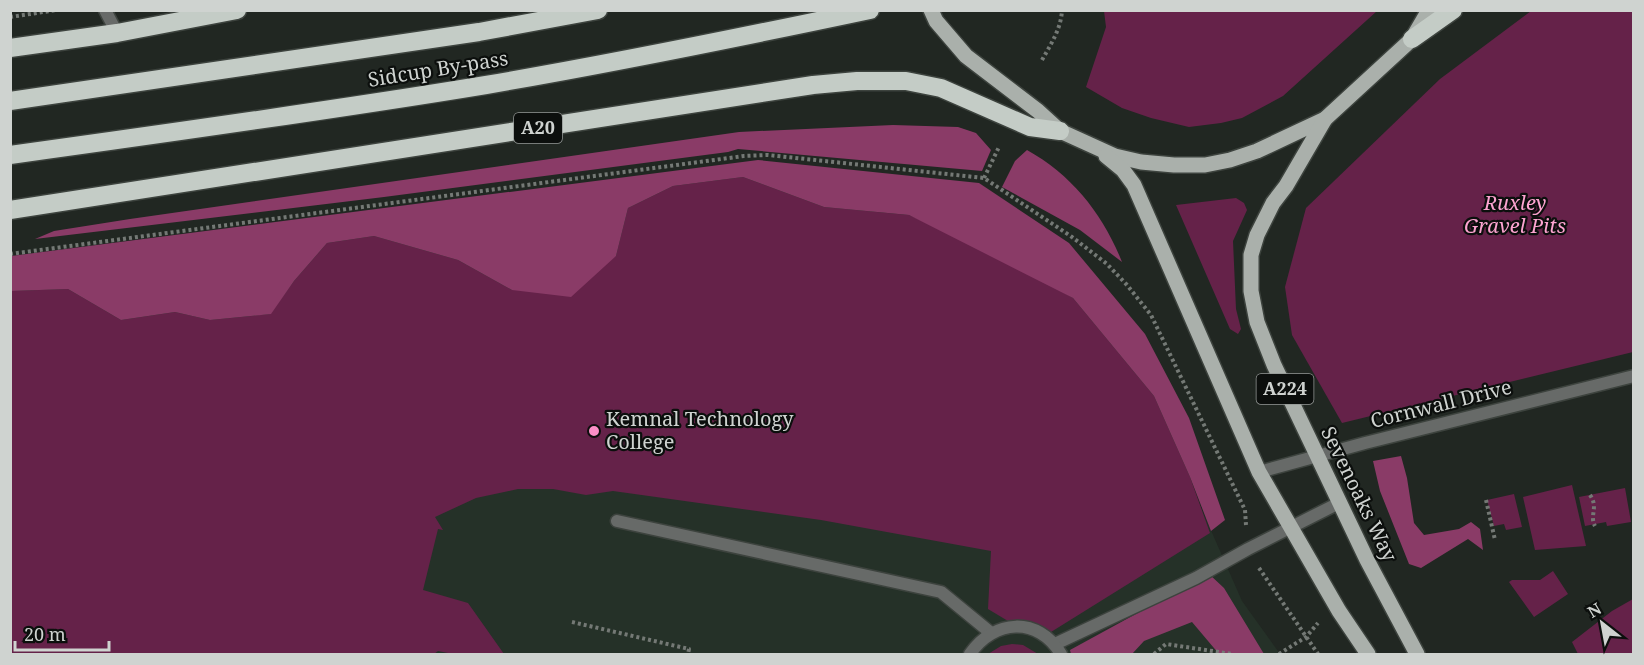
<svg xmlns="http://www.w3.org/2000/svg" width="1644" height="665" font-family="'Noto Serif',serif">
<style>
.built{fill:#253128}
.green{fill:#652249}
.forest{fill:#8a3b67}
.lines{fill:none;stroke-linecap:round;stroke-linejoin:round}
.lane-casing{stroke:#3d433e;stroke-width:15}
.street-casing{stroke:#3d433e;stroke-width:15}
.primary-casing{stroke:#3d433e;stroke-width:18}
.highway-casing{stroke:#3d433e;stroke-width:21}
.path{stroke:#747975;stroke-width:4;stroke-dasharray:3 3;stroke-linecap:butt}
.lane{stroke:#676a68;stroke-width:12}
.street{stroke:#676a68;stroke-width:12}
.primary{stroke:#aab0ab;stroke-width:15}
.highway{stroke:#c4ccc6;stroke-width:18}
.poi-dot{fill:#fa8fc7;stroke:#0c0f0d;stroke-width:2}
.labels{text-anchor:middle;stroke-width:4.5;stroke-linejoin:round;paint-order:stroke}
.shield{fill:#0c0f0d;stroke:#949896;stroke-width:1.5}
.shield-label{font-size:18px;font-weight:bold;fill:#cfd3d0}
.street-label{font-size:20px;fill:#cfd3d0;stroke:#0c0f0d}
.park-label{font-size:20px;font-style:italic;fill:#fda4d1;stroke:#0c0f0d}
.poi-label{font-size:20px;fill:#cfd3d0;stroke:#0c0f0d;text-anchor:start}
</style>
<rect width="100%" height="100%" fill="#212722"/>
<path class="built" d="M762,174L1087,282L1165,384L1195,494L1242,601L1280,654H11L10,277Z"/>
<g class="green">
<path d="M1104,11V10L1377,11L1283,96L1242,118L1221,123L1189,127L1151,118L1122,108L1086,87L1106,27Z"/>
<path d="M1531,11H1633V352L1342,423L1292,335L1285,287L1306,208L1440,79Z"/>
<path d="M743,177L824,207L909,215L991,250L1073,298L1154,396L1190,477L1210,533L1051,632L1027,621H1008L988,609L991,551L821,520L613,491L586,495L553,489H518L476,498L435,517L443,530L438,529L423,590L468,603L504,654H453L438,651L434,654H11L10,291L68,289L121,320L175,312L210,320L270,314L294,281L327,243L374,236L458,260L512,290L616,256L628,208L673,186Z"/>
<path d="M1236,198L1244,203L1247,210L1233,241L1236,309L1241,329L1238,334L1230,329L1176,205Z"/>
<path d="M1572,485L1586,546L1535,550L1523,497Z"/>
<path d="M1625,488L1631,522L1607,526L1606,522L1585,526L1579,497Z"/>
<path d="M1514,494L1522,527L1506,530L1504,524L1494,526L1487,500Z"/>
<path d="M1553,571L1568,594L1534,617L1509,582L1512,580H1540Z"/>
<path d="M1633,599V654H1578L1572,642L1612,611Z"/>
<path d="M1012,644L1023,645L1038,654H988L1001,646Z"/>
</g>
<g class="forest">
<path d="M893,125L958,127L976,133L991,150L982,171L738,149L728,152L384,197L35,239L54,231L130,219L739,132Z"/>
<path d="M1027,150C1072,175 1103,214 1122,262L1080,230L1002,187L1015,161Z"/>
<path d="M758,160L979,183L1069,243L1145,334L1189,418L1225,520L1211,531L1190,477L1154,396L1073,298L909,215L824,207L743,177L673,186L628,208L616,256L571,297L512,290L458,260L374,236L327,243L294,281L271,314L210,320L175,312L121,320L68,289L11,291V256Z"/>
<path d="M1401,456L1407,478L1414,523L1424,535L1459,529L1471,522L1480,529L1483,550L1468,539L1421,568L1409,564L1380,491L1373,461Z"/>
<path d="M1209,574L1224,588L1264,654H1219L1192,622L1144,641L1132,654H1071L1070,650Z"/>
</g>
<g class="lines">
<g class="lane-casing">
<g id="lane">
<path d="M105,10L117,33"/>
<path d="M617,521L941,592L991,633"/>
<path d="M1055,644L1196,578L1248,549L1339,503"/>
<path d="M970,654C994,619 1038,616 1061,654"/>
</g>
</g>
<g class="street-casing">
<path id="street" d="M1259,472L1365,443L1634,376"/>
</g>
<g class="primary-casing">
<g id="primary">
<path d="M931,10L936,21L966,56L1038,111L1060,131L1115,156L1141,162L1174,165H1205L1230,160L1257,151L1325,119L1412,39L1429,10"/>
<path d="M1325,119L1286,186L1273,203L1257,235L1251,255V291L1257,322L1274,365L1367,560L1417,654"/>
<path d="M1106,156L1123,170L1134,185L1259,472L1339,611L1368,654"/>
</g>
</g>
<g class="highway-casing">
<g id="highway">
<path d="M1412,39L1453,10"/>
<path d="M10,48L117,33L237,10"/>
<path d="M10,101L479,32L598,10"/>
<path d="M10,155C169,133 328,111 486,85C615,63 742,37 870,10"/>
<path d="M10,210L813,85L857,81H906L941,88L1030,127L1060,131"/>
</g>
</g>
<g class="path">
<path d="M10,17L57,10"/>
<path d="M1042,60C1051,44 1061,29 1062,10"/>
<path d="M984,178L999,147"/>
<path d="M10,254L744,156L768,155L984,178L1072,237L1107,264L1127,285L1151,315L1245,510L1246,525"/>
<path d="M1590,495C1599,508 1589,515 1595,526"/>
<path d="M1486,500L1495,540"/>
<path d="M1259,568L1318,654"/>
<path d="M572,622L689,649L688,654"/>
<path d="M1154,654L1166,644L1232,654"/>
<path d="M1279,654L1306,637L1318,623"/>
</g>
<use href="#lane" class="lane"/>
<use href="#street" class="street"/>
<use href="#primary" class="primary"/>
<use href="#highway" class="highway"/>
</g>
<circle class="poi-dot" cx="594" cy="431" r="6"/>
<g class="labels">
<g class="shield">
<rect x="514" y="113" width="48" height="30" rx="4.5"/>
<rect x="1256.5" y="374" width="57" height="30" rx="4.5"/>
</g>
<g class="shield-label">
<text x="538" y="134">A20</text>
<text x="1285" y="395">A224</text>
</g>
<g class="street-label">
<text transform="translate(438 69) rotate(-9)" y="7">Sidcup By-pass</text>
<text transform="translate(1441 404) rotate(-14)" y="7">Cornwall Drive</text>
<text transform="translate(1359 494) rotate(64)" y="7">Sevenoaks Way</text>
</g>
<g class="park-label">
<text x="1515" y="210">Ruxley<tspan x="1515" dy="23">Gravel Pits</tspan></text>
</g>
<g class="poi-label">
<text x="606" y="426">Kemnal Technology<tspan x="606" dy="23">College</tspan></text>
</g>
</g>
<rect width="1644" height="665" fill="none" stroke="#cfd3d0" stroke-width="24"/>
<g transform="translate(1602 623) rotate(329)" stroke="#0c0f0d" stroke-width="4.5" paint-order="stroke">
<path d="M0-4.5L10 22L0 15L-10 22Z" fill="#cfd3d0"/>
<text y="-9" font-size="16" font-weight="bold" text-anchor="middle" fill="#cfd3d0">N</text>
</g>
<path d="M15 641v9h94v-9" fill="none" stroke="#cfd3d0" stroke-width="3"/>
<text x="24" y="641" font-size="18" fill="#cfd3d0" stroke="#0c0f0d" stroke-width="4.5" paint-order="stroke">20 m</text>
</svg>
